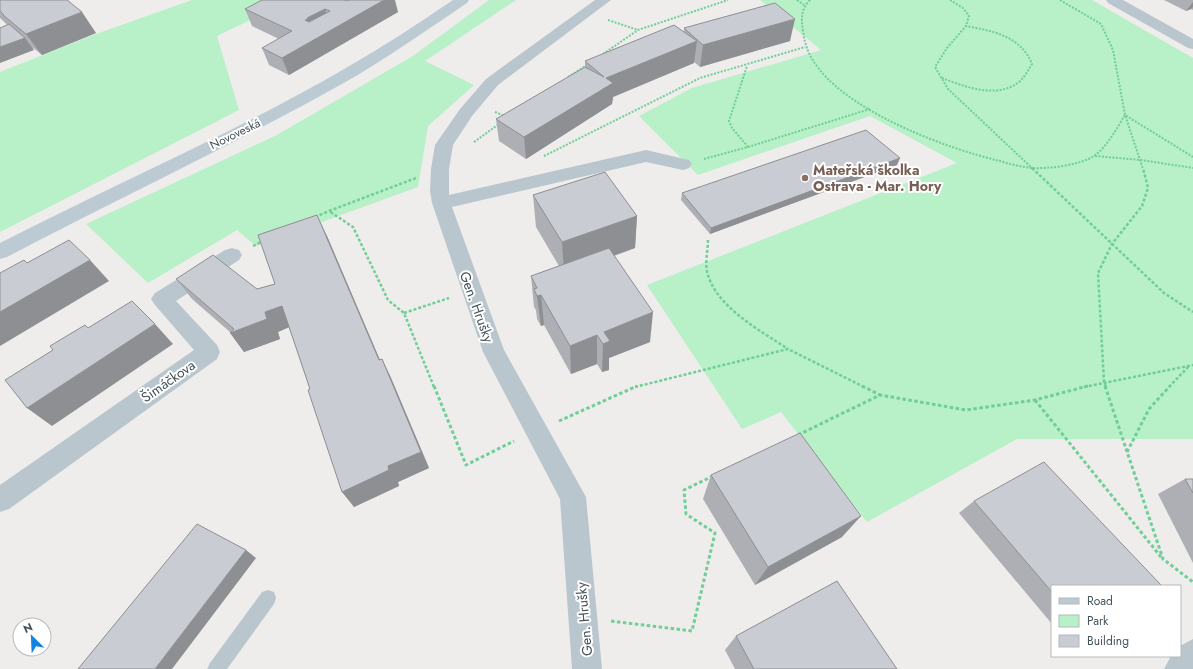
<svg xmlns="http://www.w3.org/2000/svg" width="1193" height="669" font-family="Jost,sans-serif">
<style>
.green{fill:#b8f0c8}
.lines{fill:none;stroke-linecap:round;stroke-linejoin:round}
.path-far2{stroke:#6fcf96;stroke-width:2;stroke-dasharray:2 1.5;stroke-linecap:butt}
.path-far1{stroke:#6fcf96;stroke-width:2.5;stroke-dasharray:3 2;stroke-linecap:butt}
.path{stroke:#6fcf96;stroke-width:3;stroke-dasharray:3.5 2.5;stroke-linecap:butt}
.lane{fill:#bac6cd;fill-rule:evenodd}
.street{fill:#bac6cd;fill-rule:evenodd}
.secondary{fill:#bccad4;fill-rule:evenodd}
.wall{fill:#adafb5}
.shaded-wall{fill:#8d8f93}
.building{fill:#c9ccd2;stroke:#8d8f93;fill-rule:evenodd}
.education-dot{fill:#8d6e63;stroke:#fff;stroke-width:1.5}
.labels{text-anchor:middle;stroke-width:4;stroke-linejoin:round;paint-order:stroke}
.far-street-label{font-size:12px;fill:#44525a;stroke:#fff}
.education-label{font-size:14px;font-weight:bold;fill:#785e54;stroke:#fff;text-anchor:start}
.street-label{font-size:14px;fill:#44525a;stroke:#fff}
</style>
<rect width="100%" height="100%" fill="#efecec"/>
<g class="green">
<path d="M192,0H292L217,36L239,110L0,232V72L96,34Z"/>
<path d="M489,0H516L425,61L474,85L428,126L418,187L256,246L237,230L148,283L86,224L275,136L413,56Z"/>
<path d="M760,0H1092L1193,58V439H1017L867,522L781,412L742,429L647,285L957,163L870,116L698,175L639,116L692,88L821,50Z"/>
</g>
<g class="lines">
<g class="path-far2">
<path d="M797,0L804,5"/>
<path d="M810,0C801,9 801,18 803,31C805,46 809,56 819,69C855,114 945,148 1000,161C1010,164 1021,167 1032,168C1048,169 1081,165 1094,156C1107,147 1117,128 1125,115L1193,157"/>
<path d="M950,0L963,8L969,16L966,26L947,48L935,67L948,89L1033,169"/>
<path d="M1060,0L1101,24L1113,50L1125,115L1143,169"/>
<path d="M608,20L638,30"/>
<path d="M603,54L638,30L728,0"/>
<path d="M568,77L587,65"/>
<path d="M942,78C965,87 997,99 1019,82C1025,77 1028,70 1032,64C1021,36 993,31 966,26"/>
<path d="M495,112L505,116"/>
<path d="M474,142L499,124"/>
<path d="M748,147L870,109"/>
<path d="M544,156L700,78L805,47"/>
<path d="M1095,156L1141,160L1193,168"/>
<path d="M704,159L748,147L732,128L729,121L747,66"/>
</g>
<g class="path-far1">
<path d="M1032,168L1164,293L1193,312"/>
<path d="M416,178L329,211L353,227L388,300L404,313L434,387"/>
<path d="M315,217L329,211"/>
<path d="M708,240C708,250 705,261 707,271C714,306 761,331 788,349"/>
<path d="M253,246L263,241"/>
<path d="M404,313L449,298"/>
<path d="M635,387L788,349L864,387"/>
<path d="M1084,387L1193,365"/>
<path d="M1106,387L1104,382L1098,273L1112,244L1142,206L1148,188L1143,168"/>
<path d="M1169,387L1189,366"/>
</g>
<g class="path">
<path d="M434,386L466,465L514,441"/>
<path d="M862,386L880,395"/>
<path d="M1105,386L1163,559L1193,582"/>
<path d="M1035,400L1161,557"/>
<path d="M559,421L637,386"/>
<path d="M798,435L880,395L966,410L1035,400L1088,386"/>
<path d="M1127,452L1149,409L1170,386"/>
<path d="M611,621L692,631L715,533L686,514L684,490L713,476"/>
</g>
<path class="lane" d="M268,590L274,592L276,598L274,604L227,669H207L210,663L262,592Z"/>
<g class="street">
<path d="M595,0H611L498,85L472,116L453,145L449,169V195L646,150L689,160L692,164L689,168L683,170L646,162L452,207L504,350L586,497L602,669H572L560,499L483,352L432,203L430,191L431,169L435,145L460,109L486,79Z"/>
<path d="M1106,0H1123L1193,39V49L1188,48L1108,3Z"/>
<path d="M232,248L239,250L242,255L239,260L176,301L217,345L220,352L217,359L9,509L0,512V485L194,350L155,305L151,299L155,293L225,250Z"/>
<path d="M1193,639V669H1164L1171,656H1180V646Z"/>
</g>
<path class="secondary" d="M453,0H469L467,3C430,28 394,53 356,76C242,141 123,196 7,257L0,259V243C115,184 234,133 346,68C382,47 418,24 453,0Z"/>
</g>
<g class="wall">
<path d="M0,0L96,33L42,55L32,47L34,50L0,18Z"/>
<path d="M1164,0H1193V10L1191,9L1186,11Z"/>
<path d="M347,1L398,12L289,75L269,65L262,48L279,39L252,26L245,9Z"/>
<path d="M684,28L790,41L700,67L694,62V63L613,97L612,104L526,159L499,141L496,119L585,68V61L684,32Z"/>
<path d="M897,165L710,234L681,200L682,193Z"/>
<path d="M533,195L637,216L635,248L614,256L650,342L609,358V370L602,372L597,364L571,374L544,325L541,326L537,319L536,310L534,307L531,276L559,266L536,227Z"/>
<path d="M327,236L380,360L382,359L391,378L429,468L398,482L399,486L354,507L310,389L289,327L278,332L280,339L244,352L230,332L192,299L176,279L257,289L275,284Z"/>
<path d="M711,475L842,537L755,585L703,499Z"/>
<path d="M1185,479H1193V563L1158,494Z"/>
<path d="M974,501L1052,586V624L959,513Z"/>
<path d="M736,636L897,669H735L725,650Z"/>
</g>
<g class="shaded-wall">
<path d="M384,0H395L398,12L289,75L282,58Z"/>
<path d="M1193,2V7L1191,9L1186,11Z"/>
<path d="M325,9L330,26L315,36L305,20L307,18Z"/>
<path d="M82,12L96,33L42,55L26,34Z"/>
<path d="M795,19L790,41L700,67L703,45Z"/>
<path d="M25,38L34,50L0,63V47Z"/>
<path d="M697,41L694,63L613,97L612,104L526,159L524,137L606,78Z"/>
<path d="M900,158L897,165L710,234L711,228Z"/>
<path d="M317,215L327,236L388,379L379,360Z"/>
<path d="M637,216L635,248L564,273L562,242Z"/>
<path d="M90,260L109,281L0,346V312Z"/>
<path d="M541,295L544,325L541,326L537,296Z"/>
<path d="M282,306L294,325L278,332L280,339L244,352L230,333L265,312Z"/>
<path d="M653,312L650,342L609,358V370L602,372L603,344L604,332Z"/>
<path d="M155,324L173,344L52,426L27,408Z"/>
<path d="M597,335V364L571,374L570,346Z"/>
<path d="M382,359L391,378L429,468L398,482L399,486L354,507L342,492Z"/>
<path d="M861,516L842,537L755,585L768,567Z"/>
<path d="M246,550L256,558L172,669H155Z"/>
</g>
<g class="building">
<path d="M0,0H67L82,12L26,34L3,15H4L0,11Z"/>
<path d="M262,0H344L347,1L350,0H384L282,58L262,48L292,31L245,9ZM325,9L330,11L309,22L305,20L309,19L307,18Z"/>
<path d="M775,3L795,19L703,45L684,28Z"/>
<path d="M9,24L25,38L0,47V28Z"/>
<path d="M674,25L697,41L606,78L613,83L524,137L496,119L585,67L604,77L585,61Z"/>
<path d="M866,130L900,158L711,228L682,193Z"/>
<path d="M605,172L637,216L562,242L533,195Z"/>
<path d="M317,215L379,360L382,359L421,452L388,466L389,470L342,492L308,390L310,389L282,306L265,312L267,319L230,333L234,329L176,279L213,255L257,289L275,284L258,235Z"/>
<path d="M69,240L90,260L0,312V273L24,260L27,263Z"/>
<path d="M609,248L653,312L604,332L610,341L603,344L597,335L570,346L541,295L537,296L534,289L537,288L531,276Z"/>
<path d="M132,301L155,324L27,408L5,380L53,350L50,346L85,325L88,328Z"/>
<path d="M800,433L861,516L768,567L711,475Z"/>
<path d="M1044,462L1162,586H1052V592L974,501Z"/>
<path d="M1185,479H1193V493Z"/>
<path d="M197,524L246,550L155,669H78Z"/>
<path d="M837,581L897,669H754L736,636Z"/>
</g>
<circle class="education-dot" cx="805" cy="178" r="4"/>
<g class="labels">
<g class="far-street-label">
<text transform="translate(235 134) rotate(-26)" y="4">Novoveská</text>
</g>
<g class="education-label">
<text x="813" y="175">Mateřská školka<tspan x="813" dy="16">Ostrava - Mar. Hory</tspan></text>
</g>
<g class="street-label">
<text transform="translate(477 307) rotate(70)" y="5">Gen. Hrušky</text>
<text transform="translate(168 381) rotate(-35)" y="5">Šimáčkova</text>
<text transform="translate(584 619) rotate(-95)" y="5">Gen. Hrušky</text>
</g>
</g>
<rect x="1051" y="585" width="130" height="72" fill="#ffffff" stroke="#b4babd"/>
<rect x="1059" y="598" width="20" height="6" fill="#bccad4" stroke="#b4babd"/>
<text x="1087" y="605" font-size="12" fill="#44525a">Road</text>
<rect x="1059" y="615" width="20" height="12" fill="#b8f0c8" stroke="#b4babd"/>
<text x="1087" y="625" font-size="12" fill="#44525a">Park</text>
<rect x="1059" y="635" width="20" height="12" fill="#c9ccd2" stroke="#b4babd"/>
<text x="1087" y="645" font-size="12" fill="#44525a">Building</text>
<g transform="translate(32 637) rotate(336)"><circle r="19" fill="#ffffff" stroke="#b4babd"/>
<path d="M0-3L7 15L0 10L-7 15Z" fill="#1283e3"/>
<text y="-6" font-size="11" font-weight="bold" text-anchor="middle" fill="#44525a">N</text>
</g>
</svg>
